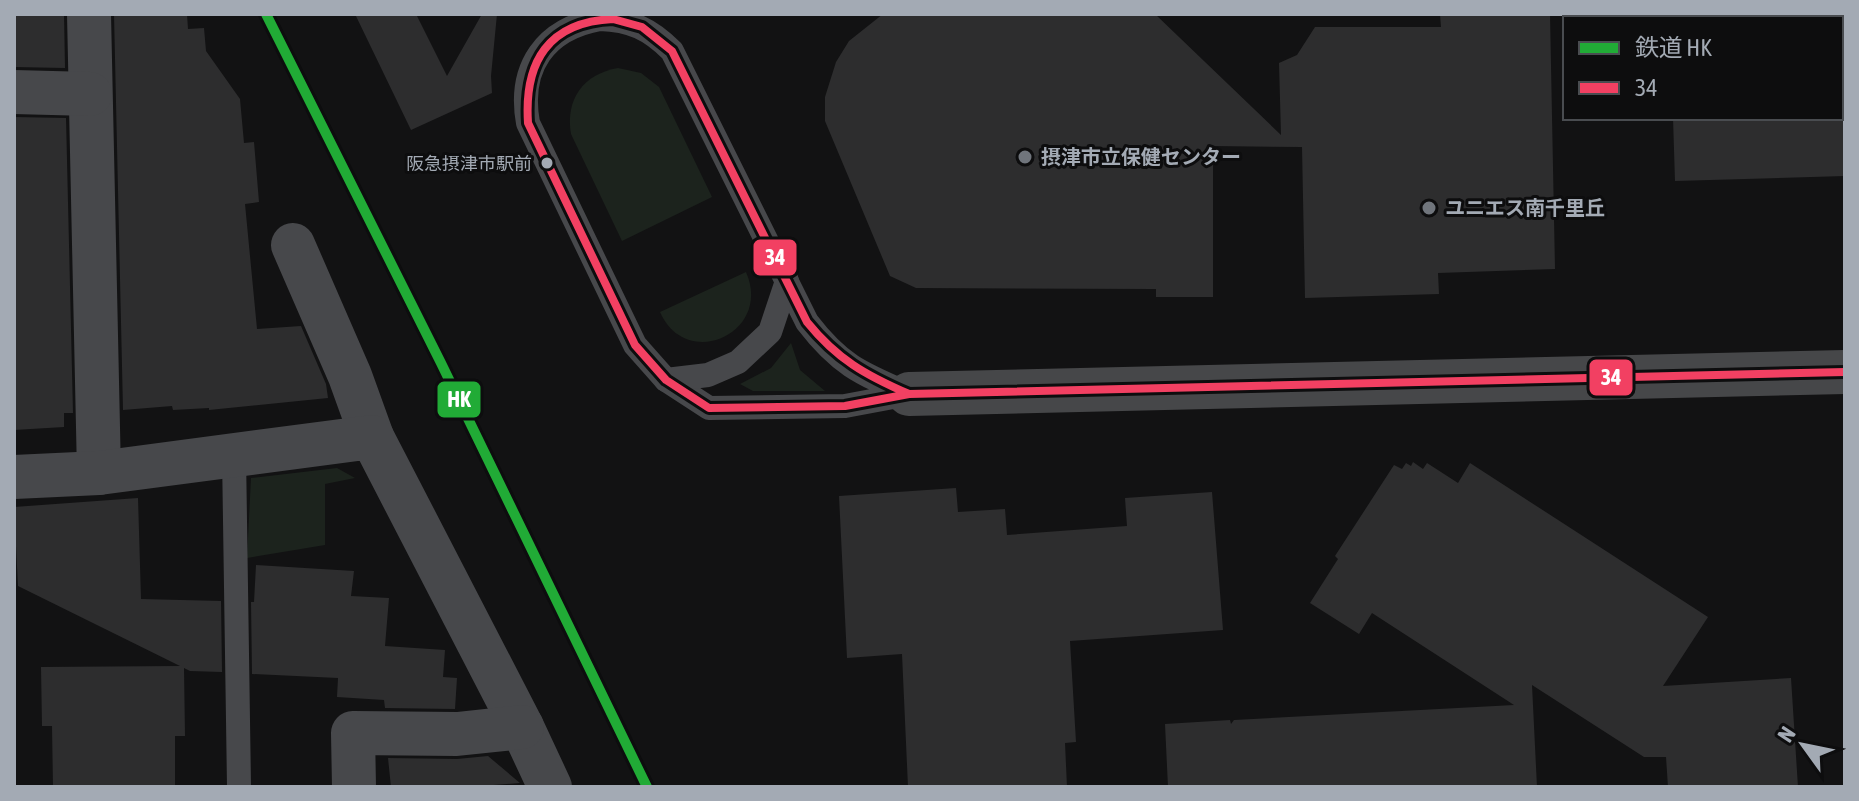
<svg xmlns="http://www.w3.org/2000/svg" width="1859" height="801" font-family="'Asap Condensed','Noto Sans JP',sans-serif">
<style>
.green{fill:#1c231d}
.building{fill:#2d2d2e}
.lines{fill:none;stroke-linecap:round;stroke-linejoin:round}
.lane{stroke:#47484b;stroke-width:24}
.street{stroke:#47484b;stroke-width:44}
.secondary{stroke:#464749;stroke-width:44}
.bus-1-casing{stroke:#0d0d0e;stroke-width:14}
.bus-1{stroke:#f24062;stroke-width:8}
.rail-1-casing{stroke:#0d0d0e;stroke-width:16}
.rail-1{stroke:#21ab36;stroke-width:10}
.poi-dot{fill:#70757c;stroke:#0d0d0e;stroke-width:3}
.bus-dot{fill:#a3aab4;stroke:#0d0d0e;stroke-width:3}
.labels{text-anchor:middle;stroke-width:6;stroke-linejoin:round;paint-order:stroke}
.bus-label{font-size:18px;fill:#a3aab4;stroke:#0d0d0e;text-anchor:end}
.poi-label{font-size:20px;font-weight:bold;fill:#a3aab4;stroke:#0d0d0e;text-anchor:start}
.line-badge{stroke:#0d0d0e;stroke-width:3}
.badge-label{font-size:22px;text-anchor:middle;font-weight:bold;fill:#fff}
</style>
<rect width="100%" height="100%" fill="#121213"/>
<g class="green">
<path d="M618,68L641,73L659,87L712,197L622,241L571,134C565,100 583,74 618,68Z"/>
<path d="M746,272C773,333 686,372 660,312Z"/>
<path d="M791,343L800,370L825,391H753L740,384L771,368Z"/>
<path d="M337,468L355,478L325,484V545L247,558L251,478Z"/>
</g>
<g class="building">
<path d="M14,14H64L65,68L14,67Z"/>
<path d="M114,14H187L188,29L204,28L206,51L240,99L244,143L254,142L259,202L245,204L257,329L301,326L326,384L328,398L209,410V408L173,410L172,406L123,410Z"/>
<path d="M355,14H416L447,76L482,14H497L491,76L492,93L411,130Z"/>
<path d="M883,14H1155L1281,135L1279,63L1297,55L1315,27H1441L1440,14H1550L1555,269L1438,273L1439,294L1305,298L1302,147L1213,146V297H1156V289L916,288L890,276L825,121V97L836,62L849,41Z"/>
<path d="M14,117L66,118L73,413H64V427L14,430Z"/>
<path d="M1673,118H1845V176L1675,181Z"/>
<path d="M1413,462L1423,469L1427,463L1458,483L1470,463L1708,617L1663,686L1791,678L1798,787H1668L1666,757H1644L1532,685L1537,787H1168L1165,724L1230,720L1231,724L1234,720L1514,705L1372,613L1359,634L1310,603L1338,559L1335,556L1394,465L1402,469L1406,463L1411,466Z"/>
<path d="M956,488L958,512L1005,509L1007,535L1127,526L1125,498L1212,492L1223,630L1070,641L1076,742L1065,743L1067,787H908L902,654L847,658L839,496Z"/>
<path d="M138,498L141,599L221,601L222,672L190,671L184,668L185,736H175V787H53L52,726H42L41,667L180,666L18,586L14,507Z"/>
<path d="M256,565L354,571L351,596L389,598L385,646L445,650L443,677L457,678L455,709L385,708L384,700L337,697L338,678L252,674L251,602H254Z"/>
<path d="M488,756L520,783L467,787H391L388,758L457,759Z"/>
</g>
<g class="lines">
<g class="lane">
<path d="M600,19C631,20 650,29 672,51L807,322C840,365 860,373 909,394L845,406L709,408L666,380L635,345L528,123C518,67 545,29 600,19Z"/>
<path d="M666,380L708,375L738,362L770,332L787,281"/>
<path d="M234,454L239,787"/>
</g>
<g class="street">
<path d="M89,14L99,473"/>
<path d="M14,92L90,94"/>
<path d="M293,245L350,376L372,437"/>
<path d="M14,477L99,473L372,437L522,727L550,787"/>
<path d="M354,787L353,733L457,734L522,727"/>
</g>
<path class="secondary" d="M909,394L1845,372"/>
<g class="bus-1-casing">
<g id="bus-1">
<path d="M613,19L642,27L672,51L807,322C837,359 865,375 909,394L845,406L709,408L666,380L635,345L528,123C524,62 548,22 613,19Z"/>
<path d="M909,394L1845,372"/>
</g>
</g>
<use href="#bus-1" class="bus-1"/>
<g class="rail-1-casing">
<path id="rail-1" d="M266,14L441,363L647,787"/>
</g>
<use href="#rail-1" class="rail-1"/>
</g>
<g class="poi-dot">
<circle cx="1025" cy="157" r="8"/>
<circle cx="1429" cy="208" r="8"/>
</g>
<circle class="bus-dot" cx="547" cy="163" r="7"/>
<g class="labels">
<g class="bus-label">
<text x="532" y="170">阪急摂津市駅前</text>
</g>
<g class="poi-label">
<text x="1041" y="164">摂津市立保健センター</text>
<text x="1445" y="215">ユニエス南千里丘</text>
</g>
</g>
<g class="line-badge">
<rect x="752" y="238" width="46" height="39" rx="8" fill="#f24062"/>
<rect x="1588" y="358" width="46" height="39" rx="8" fill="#f24062"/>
<rect x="436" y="380" width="46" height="39" rx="8" fill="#21ab36"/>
</g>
<g class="badge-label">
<text x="775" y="265">34</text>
<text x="1611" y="385">34</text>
<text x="459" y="407">HK</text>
</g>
<rect width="1859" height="801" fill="none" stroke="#a3aab4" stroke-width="32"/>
<rect x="1563" y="16" width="280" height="104" fill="#0d0d0e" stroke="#494c50" stroke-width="2"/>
<rect x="1579" y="42" width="40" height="12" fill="#21ab36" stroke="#494c50" stroke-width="2"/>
<text x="1635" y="56" font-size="24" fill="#a3aab4">鉄道 HK</text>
<rect x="1579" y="82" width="40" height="12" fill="#f24062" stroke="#494c50" stroke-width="2"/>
<text x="1635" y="96" font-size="24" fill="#a3aab4">34</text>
<g transform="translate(1803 745) rotate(303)" stroke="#0d0d0e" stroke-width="6" paint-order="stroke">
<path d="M0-6L14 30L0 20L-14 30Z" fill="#a3aab4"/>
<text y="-12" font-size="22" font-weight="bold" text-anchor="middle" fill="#a3aab4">N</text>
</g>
</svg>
